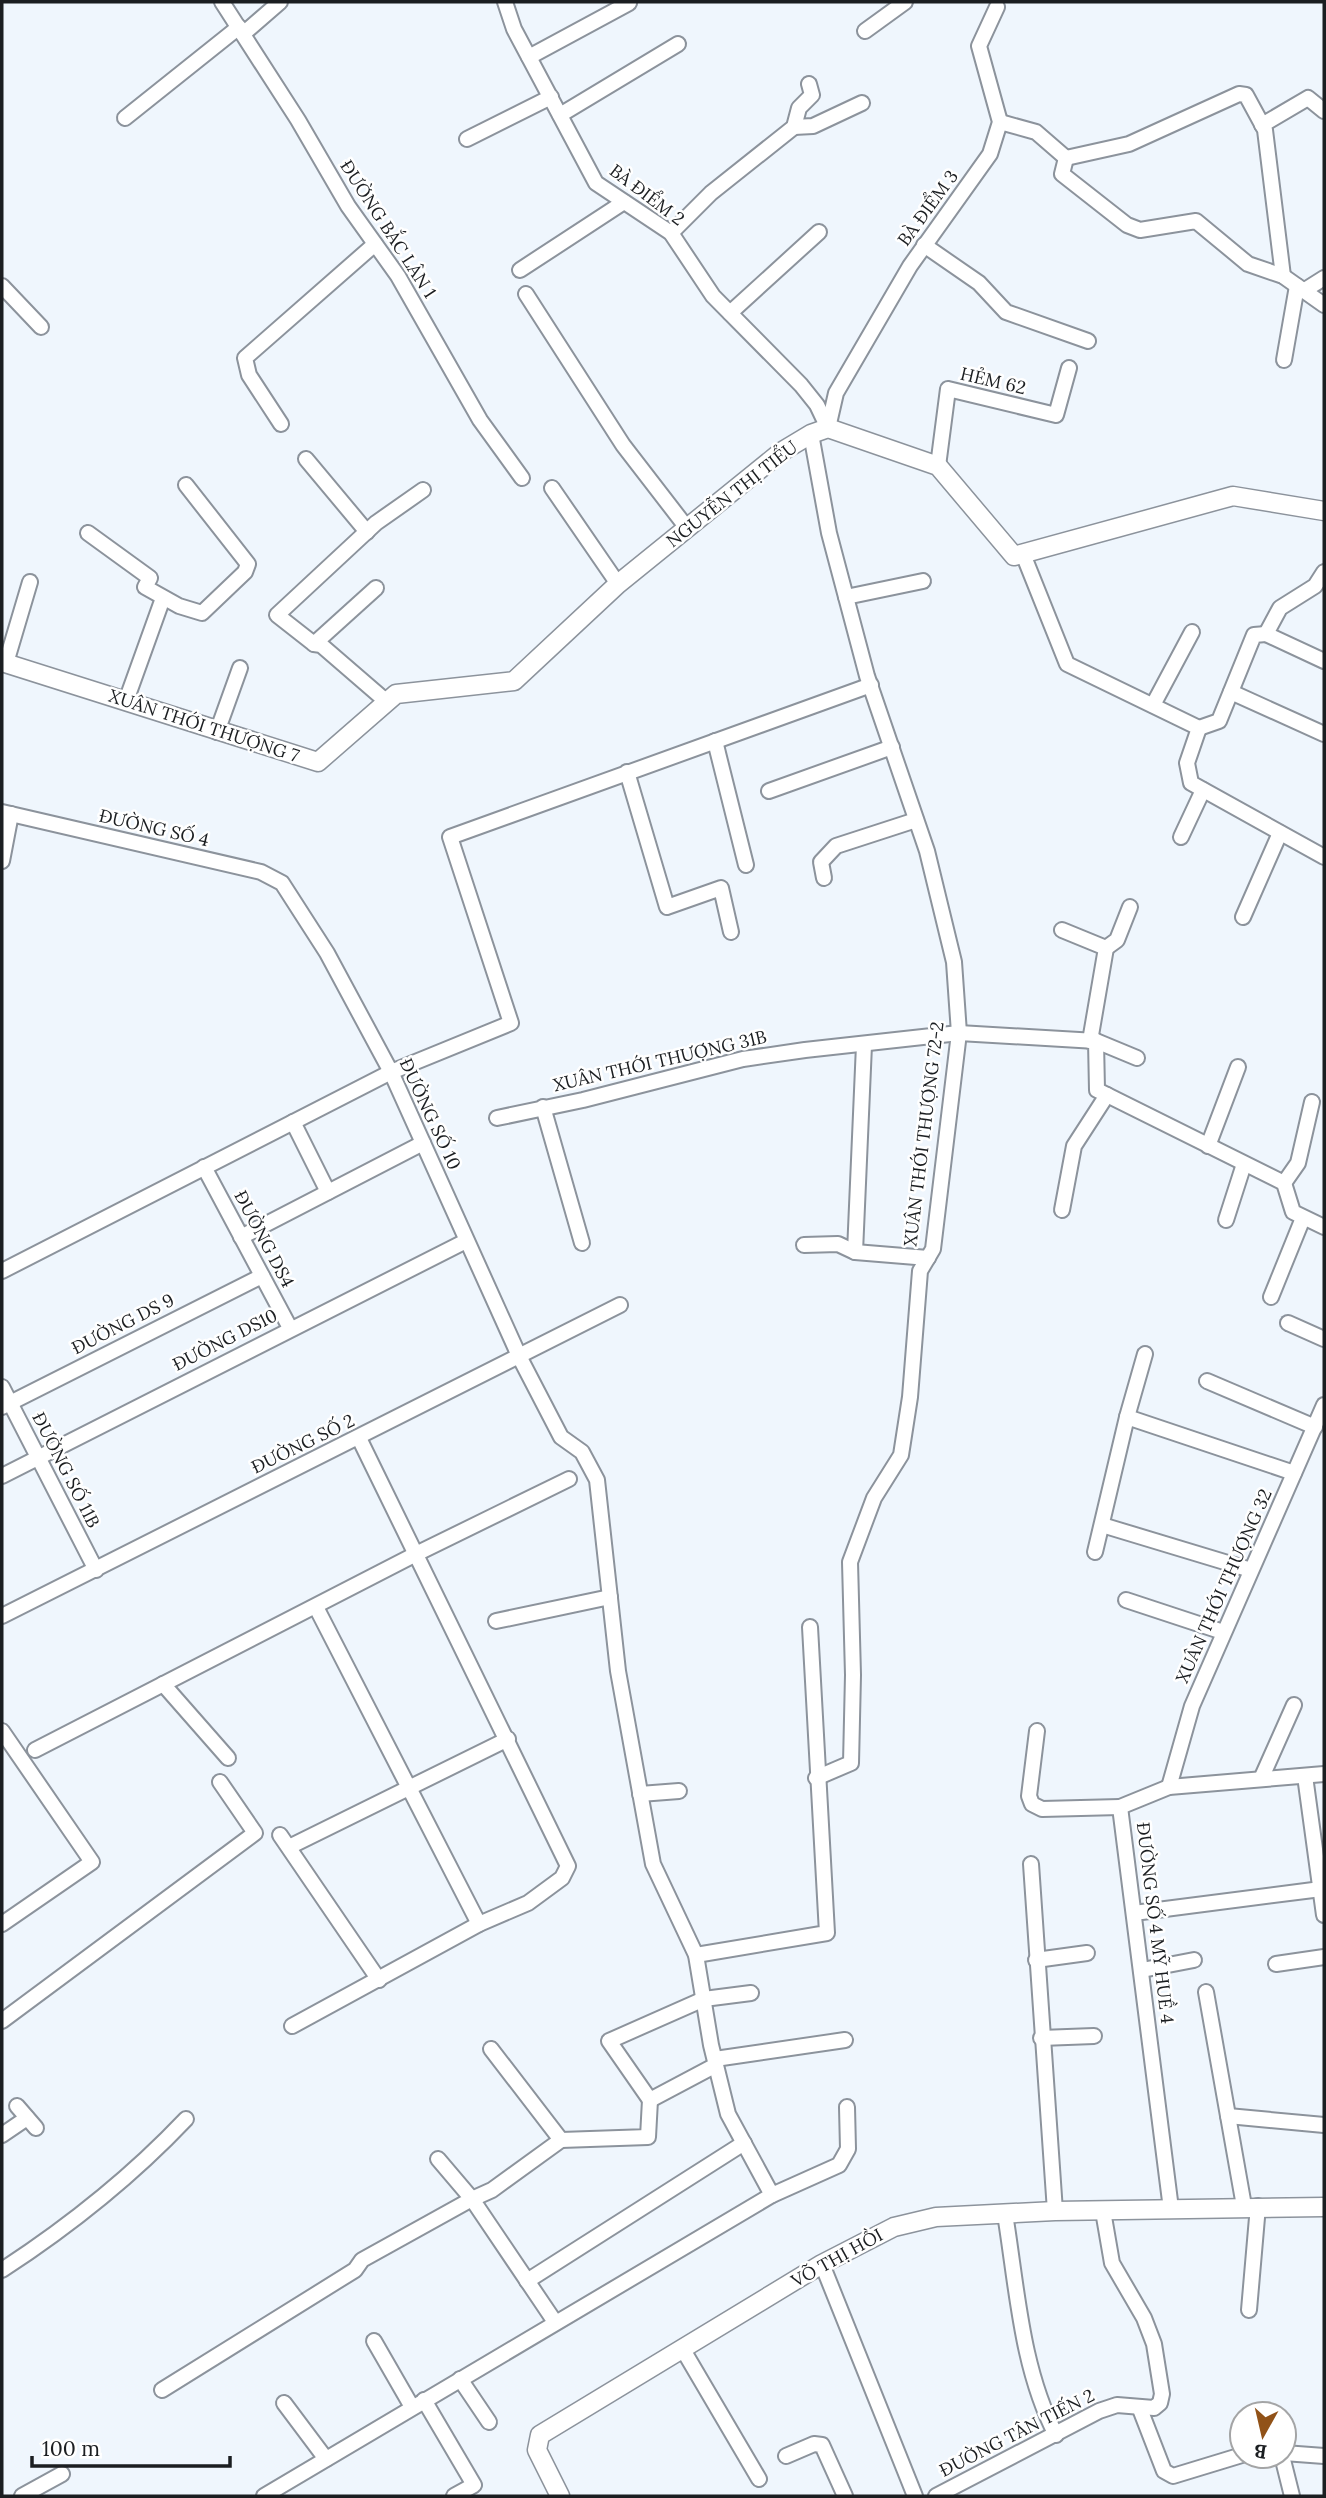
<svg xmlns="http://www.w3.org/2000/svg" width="1326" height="2498" font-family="Lora,serif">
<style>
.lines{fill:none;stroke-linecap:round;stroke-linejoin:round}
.minor-casing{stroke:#8c939c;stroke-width:18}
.tertiary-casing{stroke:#8c939c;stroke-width:21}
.minor{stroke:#fff;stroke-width:14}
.tertiary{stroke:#fff;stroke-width:18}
.labels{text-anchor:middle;stroke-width:5;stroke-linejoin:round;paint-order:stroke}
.street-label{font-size:18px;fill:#1b1e21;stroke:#fff}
</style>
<rect width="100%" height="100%" fill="#eff6fd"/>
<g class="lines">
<g class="minor-casing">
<g id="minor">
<path d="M222,2L298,120L348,206L398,276L480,420L522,478"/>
<path d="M505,2L514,29L596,183L671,233L713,296L801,385L817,405L828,428"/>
<path d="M865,31L905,2"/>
<path d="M243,34L280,2"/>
<path d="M529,57L629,3"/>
<path d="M560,115L678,44"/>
<path d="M125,118L239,27"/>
<path d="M1000,122L1036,132L1066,158"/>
<path d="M1262,125L1308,98L1324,111"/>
<path d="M794,127L813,126L862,103"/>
<path d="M467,139L551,97"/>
<path d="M1066,158L1129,144L1239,94L1246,95L1265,130L1283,276"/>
<path d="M1066,158L1062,174L1127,225L1140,230L1196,221L1248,264L1283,276L1324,305"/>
<path d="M671,233L711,193L794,127L799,108L812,95L809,84"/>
<path d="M924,245L979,283L1006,312L1088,341"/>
<path d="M520,270L624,202"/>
<path d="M2,286L41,327"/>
<path d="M1305,290L1324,278"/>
<path d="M526,294L623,445L687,528"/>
<path d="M730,313L819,232"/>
<path d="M1284,360L1297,286"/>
<path d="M281,424L249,375L245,358L375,244"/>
<path d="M828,428L836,393L910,266L990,154L1000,122L979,46L997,7"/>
<path d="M811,434L829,533L867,676L927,851L954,962L959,1033L933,1249L920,1271L910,1397L901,1455L874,1498L850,1562L853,1675L851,1763L816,1778"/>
<path d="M306,459L367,532"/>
<path d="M938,466L948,389L1056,415L1069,368"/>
<path d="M552,488L618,584"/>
<path d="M88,533L150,578L145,587L179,606L202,613L245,572L248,564L186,485"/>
<path d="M1023,554L1067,664L1199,728L1187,763L1191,783L1324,857"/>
<path d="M1324,572L1315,586L1280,608L1266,634L1324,661"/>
<path d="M846,597L923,581"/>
<path d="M314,644L376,588"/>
<path d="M6,663L30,582"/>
<path d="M1231,692L1324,734"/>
<path d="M126,701L163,598"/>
<path d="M387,702L321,645L314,644L277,615L376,523L423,490"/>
<path d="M1153,705L1192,632"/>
<path d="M1199,728L1219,721L1254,635L1266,634"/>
<path d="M217,732L240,668"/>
<path d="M715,741L746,865"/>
<path d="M627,772L667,907L721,888L731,932"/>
<path d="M769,791L892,747"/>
<path d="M2,812L261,872L282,883L327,953L391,1072L520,1358L561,1437L582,1452L597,1480L618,1671L653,1864L696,1955L711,2045L728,2114L772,2195L264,2496"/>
<path d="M1181,837L1203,790"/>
<path d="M2,861L11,814"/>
<path d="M824,878L821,862L836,846L916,820"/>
<path d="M1243,917L1280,833"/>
<path d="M1062,930L1106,948L1090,1041"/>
<path d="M1106,948L1117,940L1130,907"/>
<path d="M1096,1041L1137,1058"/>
<path d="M543,1107L582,1243"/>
<path d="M497,1118L583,1100L743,1059L805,1050L959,1033L1096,1041L1097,1090L1284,1183L1293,1212L1324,1227"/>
<path d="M293,1122L328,1192"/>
<path d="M1208,1146L1238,1067"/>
<path d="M204,1167L290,1328"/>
<path d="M1284,1183L1298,1163L1312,1102"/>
<path d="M1062,1210L1074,1146L1107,1095"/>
<path d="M1226,1220L1244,1164"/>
<path d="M241,1237L423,1143"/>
<path d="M804,1245L838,1244L855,1252L928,1258"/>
<path d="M855,1252L864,1045"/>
<path d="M2,1271L391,1072L511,1023L450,837L871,685"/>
<path d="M1271,1297L1303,1218"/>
<path d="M1288,1323L1324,1339"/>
<path d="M1145,1354L1127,1417L1294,1473"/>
<path d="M1207,1381L1315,1427"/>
<path d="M2,1387L96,1570"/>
<path d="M2,1407L262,1276"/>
<path d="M2,1476L466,1241"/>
<path d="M1102,1525L1251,1570"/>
<path d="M1095,1552L1127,1417"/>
<path d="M1126,1600L1223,1632"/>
<path d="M316,1607L479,1924"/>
<path d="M2,1616L620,1305"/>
<path d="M496,1621L610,1597"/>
<path d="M163,1684L228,1758"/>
<path d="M2,1731L92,1862L2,1924"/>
<path d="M1037,1731L1029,1796L1032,1804L1042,1809L1120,1807"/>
<path d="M35,1750L418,1553L569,1479"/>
<path d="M1305,1776L1324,1915"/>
<path d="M1261,1779L1294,1705"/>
<path d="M1169,1787L1192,1706L1324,1405"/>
<path d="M640,1794L679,1791"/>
<path d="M280,1835L379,1980"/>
<path d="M289,1847L508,1739"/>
<path d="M1031,1864L1055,2211"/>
<path d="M1134,1913L1321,1889"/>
<path d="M696,1955L827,1933L810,1627"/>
<path d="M1036,1960L1087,1953"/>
<path d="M1276,1964L1324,1957"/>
<path d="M1142,1970L1194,1960"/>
<path d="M1206,1992L1244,2206"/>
<path d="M2,2021L255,1833L220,1782"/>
<path d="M292,2026L479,1924L528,1903L562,1878L568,1866L359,1438"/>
<path d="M1041,2038L1094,2036"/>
<path d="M491,2049L561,2140L492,2190L472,2199L555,2322"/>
<path d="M715,2059L845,2040"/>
<path d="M716,2065L650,2100L609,2041L704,1999L751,1993"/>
<path d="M17,2106L36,2128"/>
<path d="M1228,2116L1324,2125"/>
<path d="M2,2135L27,2118"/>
<path d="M561,2140L648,2137L650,2100"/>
<path d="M772,2195L839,2165L848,2149L847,2107"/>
<path d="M1171,2209L1120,1807L1169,1787L1324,1774"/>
<path d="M1005,2214C1017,2287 1021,2368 1056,2435"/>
<path d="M822,2264L915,2496"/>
<path d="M2,2270C68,2227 132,2176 186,2119"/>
<path d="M527,2281L744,2143"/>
<path d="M1249,2310L1258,2206"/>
<path d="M374,2341L412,2407"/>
<path d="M682,2348L759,2479"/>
<path d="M460,2379L489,2422"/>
<path d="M162,2390L355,2270L362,2260L472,2199L438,2159"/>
<path d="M424,2400L474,2485L454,2496"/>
<path d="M284,2403L326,2459"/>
<path d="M1140,2409L1164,2471L1173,2476L1242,2455"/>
<path d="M1284,2453L1324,2456"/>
<path d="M786,2456L814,2444L822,2445L845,2496"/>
<path d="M1282,2456L1292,2496"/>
<path d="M22,2496L62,2474"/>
<path d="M936,2496L1099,2411L1117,2405L1154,2408L1160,2403L1162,2394L1154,2344L1144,2318L1112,2263L1103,2211"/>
</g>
</g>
<g class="tertiary-casing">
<g id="tertiary">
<path d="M2,662L318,762L396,694L514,681L618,584L781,452L811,434L828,428L938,466L1014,556L1233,496L1324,511"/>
<path d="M560,2496L537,2450L540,2435L822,2264L894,2227L936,2217L1055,2211L1324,2207"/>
</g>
</g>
<use href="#minor" class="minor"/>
<use href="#tertiary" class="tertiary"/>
</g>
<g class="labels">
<g class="street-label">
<text transform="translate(647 195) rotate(37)" y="6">BÀ ĐIỂM 2</text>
<text transform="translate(928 208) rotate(-54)" y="6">BÀ ĐIỂM 3</text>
<text transform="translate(388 229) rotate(57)" y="6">ĐƯỜNG BẮC LÂN 1</text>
<text transform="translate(993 381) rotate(13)" y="6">HẺM 62</text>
<text transform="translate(732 494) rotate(-38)" y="6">NGUYỄN THỊ TIỂU</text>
<text transform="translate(204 726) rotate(18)" y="6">XUÂN THỚI THƯỢNG 7</text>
<text transform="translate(154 828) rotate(13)" y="6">ĐƯỜNG SỐ 4</text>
<text transform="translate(660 1061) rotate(-13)" y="6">XUÂN THỚI THƯỢNG 31B</text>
<text transform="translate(430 1114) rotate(65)" y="6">ĐƯỜNG SỐ 10</text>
<text transform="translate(924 1134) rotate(-83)" y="6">XUÂN THỚI THƯỢNG 72-2</text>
<text transform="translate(264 1239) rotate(62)" y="6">ĐƯỜNG DS4</text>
<text transform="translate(123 1324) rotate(-27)" y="6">ĐƯỜNG DS 9</text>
<text transform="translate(225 1340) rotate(-27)" y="6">ĐƯỜNG DS10</text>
<text transform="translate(303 1444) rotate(-26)" y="6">ĐƯỜNG SỐ 2</text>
<text transform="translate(66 1470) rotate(63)" y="6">ĐƯỜNG SỐ 11B</text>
<text transform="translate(1224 1586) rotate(-66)" y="6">XUÂN THỚI THƯỢNG 32</text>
<text transform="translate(1155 1923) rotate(83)" y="6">ĐƯỜNG SỐ 4 MỸ HUỀ 4</text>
<text transform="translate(837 2258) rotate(-29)" y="6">VÕ THỊ HỒI</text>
<text transform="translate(1017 2433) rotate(-27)" y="6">ĐƯỜNG TÂN TIẾN 2</text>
</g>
</g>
<rect width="1326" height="2498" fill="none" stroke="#1b1e21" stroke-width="7"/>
<g transform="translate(1263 2435) rotate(188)"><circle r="33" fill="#ffffff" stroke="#a4a5a6" stroke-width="2"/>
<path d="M0-5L12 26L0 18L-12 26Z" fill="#915218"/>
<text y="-10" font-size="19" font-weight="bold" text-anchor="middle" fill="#1b1e21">B</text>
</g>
<path d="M32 2456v10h198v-10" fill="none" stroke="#1b1e21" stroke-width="3.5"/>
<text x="42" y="2456" font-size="21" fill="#1b1e21" stroke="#ffffff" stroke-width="5" paint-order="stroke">100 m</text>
</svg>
